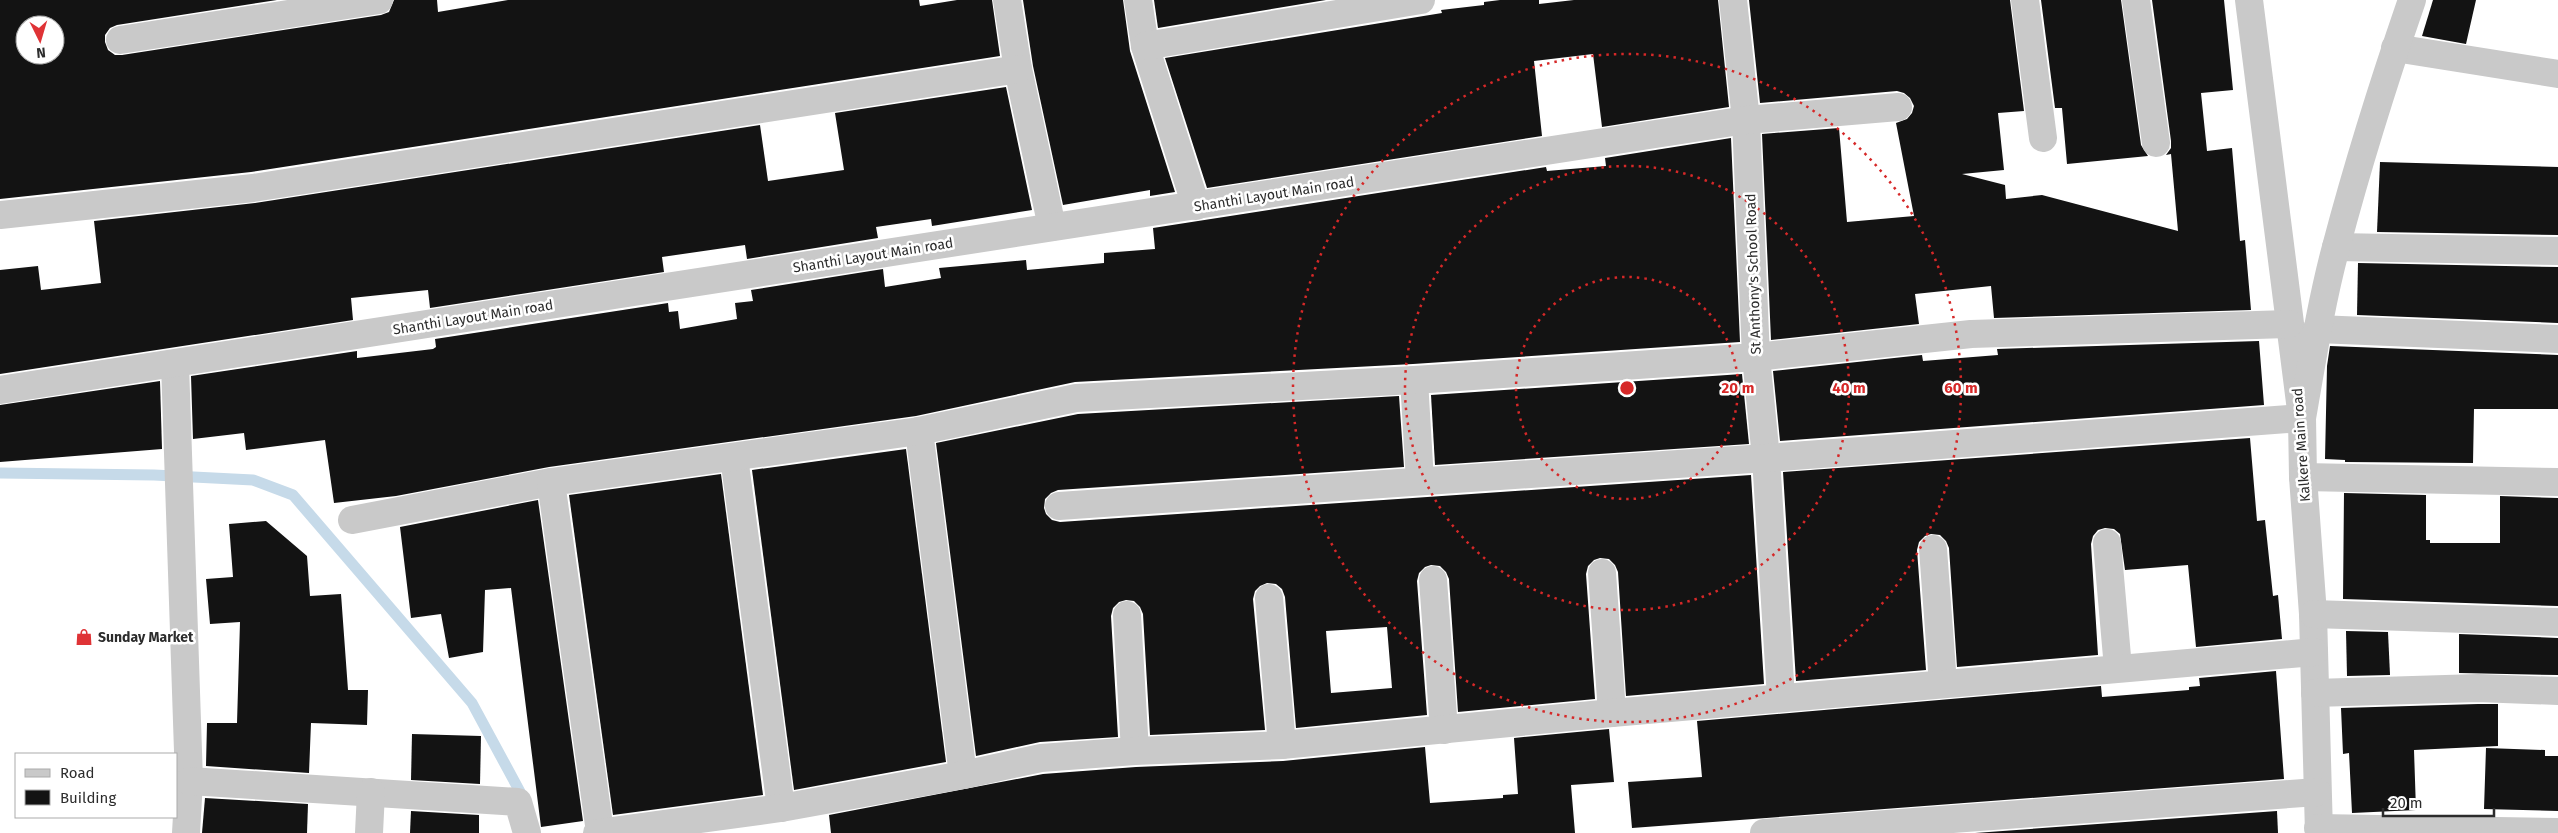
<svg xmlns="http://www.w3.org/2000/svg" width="2558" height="833" font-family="'Fira Sans',sans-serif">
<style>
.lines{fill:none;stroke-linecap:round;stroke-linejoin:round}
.stream{stroke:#c6dae9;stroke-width:11}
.building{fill:#131313;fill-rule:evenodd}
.minor{stroke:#c9c9c9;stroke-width:28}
.ring{fill:none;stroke:#d62828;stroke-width:2.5;stroke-dasharray:2.5 5}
.labels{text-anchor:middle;stroke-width:5;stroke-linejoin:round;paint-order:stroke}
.street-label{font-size:14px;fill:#2c2c2c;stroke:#fff}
.poi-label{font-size:14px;font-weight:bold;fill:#2c2c2c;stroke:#fff;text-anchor:start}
.centre{fill:#d62828;stroke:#fff;stroke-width:2.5}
.ring-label{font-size:15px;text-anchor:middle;font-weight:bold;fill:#d62828;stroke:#fff;stroke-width:5;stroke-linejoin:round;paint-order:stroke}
</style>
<rect width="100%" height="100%" fill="#fff"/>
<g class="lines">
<path class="stream" d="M0,473L154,475L253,480L293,495L472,703L525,801"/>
</g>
<g class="building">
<path d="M0,0H277L117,25L110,28L105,35V42L108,50L115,55H122L381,15L389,12L394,0H437L438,12L508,0H919L920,6L957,0H992L1000,56L251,172L0,199ZM25,25H55V55H25Z"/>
<path d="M1023,0H1123L1130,51L1175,192L1150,196V190L1063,205L1033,66Z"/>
<path d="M1154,0H1326L1158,28Z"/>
<path d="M1500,0H1539V4L1574,0H1718L1729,107L1602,127L1593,54L1534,61L1542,136L1207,188L1165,58L1442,13L1441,10L1484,5V2Z"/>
<path d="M1749,0H2010L2024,111L1998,113L2004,170L1962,174L2005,185L2006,199L2042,195L2178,231L2171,154L2166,155L2171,148V141L2152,0H2224L2233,90L2201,93L2207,151L2232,148L2240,241L2245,240L2251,310L1994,318L1991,286L1915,294L1919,324L1771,340L1762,134L1839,128L1847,222L1914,216L1896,123L1907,119L1912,113L1914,106L1910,98L1904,93L1897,91L1760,103Z"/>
<path d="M2041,0H2121L2141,145L2148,156L2067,164L2062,108H2055Z"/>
<path d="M2433,0H2476L2466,44L2422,36Z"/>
<path d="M1006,87L1032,210L932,226L931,219L876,227L878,238L747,259L745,245L662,257L664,272L430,308L428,290L351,298L353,320L0,374V270L38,266L41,290L101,283L94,221L255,203L760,125L768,181L844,170L835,113Z"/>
<path d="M1731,138L1740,342L1413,364L1075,382L916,416L549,467L396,496L334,503L325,440L246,450L244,433L193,439L191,376L357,351V358L433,349L436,347L435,339L668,303L669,312L678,311L680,329L737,319L735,303L753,301L751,290L883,269L885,287L941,278L939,268L1026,260L1027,270L1104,263V253L1155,249L1153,228L1546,167L1547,171L1606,166L1605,158Z"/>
<path d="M2380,162L2558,167V235L2377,232Z"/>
<path d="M2358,263L2558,267V323L2357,315Z"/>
<path d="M2259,341L2264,405L1780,441L1773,371L1922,355L1923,361L1998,355L1997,349Z"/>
<path d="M2330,346L2558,355V409H2474L2473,463L2345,462V460L2325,459L2327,366Z"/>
<path d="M1742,374L1749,444L1435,465L1431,395Z"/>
<path d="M160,381L162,449L0,462V405Z"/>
<path d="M1399,396L1404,467L1058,490L1051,493L1045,499L1044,508L1046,514L1052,520L1060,522L1751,475L1764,684L1626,696L1618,572L1615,565L1609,559L1600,558L1594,560L1588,566L1586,574L1595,699L1458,712L1449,579L1446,572L1440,566L1431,565L1425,567L1419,573L1417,581L1427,715L1296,728L1285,597L1282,589L1276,584L1267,583L1260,586L1255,591L1253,599L1265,730L1150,735L1143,614L1140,607L1134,601L1126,600L1119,602L1113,608L1111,616L1118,737L1040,742L976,756L936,443L1078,414ZM1387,627L1392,688L1331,693L1326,631Z"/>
<path d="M2250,438L2257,521L2265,520L2273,596L2278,595L2282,639L2196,647L2188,565L2125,570L2120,534L2114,529L2105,528L2098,530L2093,536L2091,544L2098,655L1957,667L1949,548L1946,541L1940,535L1931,534L1925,536L1919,542L1917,550L1926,670L1796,681L1783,472Z"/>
<path d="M906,449L946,762L794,790L752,470Z"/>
<path d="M721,474L763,795L613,815L569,495Z"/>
<path d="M2344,493L2426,495V540H2430V543H2500V496L2558,498V606L2343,599Z"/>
<path d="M538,500L583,821L541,827L511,588L485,590L483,652L449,658L441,614L411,618L400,527Z"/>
<path d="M266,521L307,556L310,596L341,594L348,690H368L367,725L311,723L309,773L206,766L207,723H237L240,622L210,624L206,579L233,577L229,524Z"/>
<path d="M2346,631L2388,632L2390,675L2347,676Z"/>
<path d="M2459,634L2558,638V675L2459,673Z"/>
<path d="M2276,671L2284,779L1632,828L1628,782L1702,777L1697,721L2101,686L2102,697L2189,690V687L2200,686L2199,678Z"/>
<path d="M2478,704H2498V746L2414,750L2416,810L2352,813L2349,753L2343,754L2341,708Z"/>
<path d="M1609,729L1614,782L1571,785L1575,833H831L829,815L1043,774L1136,767L1283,761L1425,747L1430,803L1503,798V795L1518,794L1514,738Z"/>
<path d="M412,734L481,736L480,784L411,780Z"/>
<path d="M2486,748L2545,750V756H2558V811L2484,809Z"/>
<path d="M205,798L308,804L307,833H202Z"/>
<path d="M411,811L479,815V833H410Z"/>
<path d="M2277,811L2278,833H1975Z"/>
</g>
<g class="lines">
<g class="minor">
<path d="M1007,0L1018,69L1052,227"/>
<path d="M1138,0L1145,46L1196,206"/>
<path d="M1733,0L1746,120L1756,357L1766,458L1781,698"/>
<path d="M2025,0L2043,138"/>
<path d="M2136,0L2156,143"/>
<path d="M2249,0L2302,418L2303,477L2313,614L2319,833"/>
<path d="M120,40L379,0"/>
<path d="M1145,46L1421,0"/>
<path d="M2395,48L2558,74"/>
<path d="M0,215L253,188L1018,69"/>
<path d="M2336,247L2558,251"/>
<path d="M2317,329L2558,339"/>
<path d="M175,364L189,781L186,833"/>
<path d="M1414,380L1420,481"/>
<path d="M0,390L1746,120L1898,107"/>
<path d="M919,431L963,775"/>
<path d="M734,457L781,808"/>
<path d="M2303,477L2558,482"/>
<path d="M1059,506L1766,458L2302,418C2312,361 2321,303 2336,247C2358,164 2384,81 2412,0"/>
<path d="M352,520L551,482"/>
<path d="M2107,543L2118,668"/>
<path d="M1933,549L1943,684"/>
<path d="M1602,573L1612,713"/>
<path d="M1433,580L1444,730"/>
<path d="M1269,598L1282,745"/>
<path d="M2313,614L2558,622"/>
<path d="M1127,615L1135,751"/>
<path d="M2315,693L2478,688L2558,691"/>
<path d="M189,781L518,802L527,833"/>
<path d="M2318,828L2558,832"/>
<path d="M600,832L551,482L919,431L1076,398L1414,380L1756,357L1971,334L2289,324"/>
<path d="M369,833L371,792"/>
<path d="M597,833L781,808L963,775L1041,758L1135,751L1282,745L1612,713L2314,652"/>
<path d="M1764,833L2317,792"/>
</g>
</g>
<g class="ring">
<circle cx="1627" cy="388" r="111"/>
<circle cx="1627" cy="388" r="222"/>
<circle cx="1627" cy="388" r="334"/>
</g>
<defs>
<g id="shop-bare" transform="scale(1.35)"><path d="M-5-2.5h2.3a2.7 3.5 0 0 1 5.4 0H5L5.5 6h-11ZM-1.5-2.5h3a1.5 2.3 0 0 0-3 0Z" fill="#df3336" stroke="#fff" stroke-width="2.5" paint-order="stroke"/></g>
</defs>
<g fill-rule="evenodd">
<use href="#shop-bare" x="84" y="637"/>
</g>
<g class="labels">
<g class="street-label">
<text transform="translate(1274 194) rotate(-9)" y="5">Shanthi Layout Main road</text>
<text transform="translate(873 255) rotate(-9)" y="5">Shanthi Layout Main road</text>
<text transform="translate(1753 274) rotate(-92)" y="5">St Anthony's School Road</text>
<text transform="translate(473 317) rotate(-9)" y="5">Shanthi Layout Main road</text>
<text transform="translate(2301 445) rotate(-94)" y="5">Kalkere Main road</text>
</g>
<g class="poi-label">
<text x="98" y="642">Sunday Market</text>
</g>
</g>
<circle cx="1627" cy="388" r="8" class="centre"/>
<g class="ring-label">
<text x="1738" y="393">20 m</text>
<text x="1849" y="393">40 m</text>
<text x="1961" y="393">60 m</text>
</g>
<rect x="15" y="753" width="162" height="65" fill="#ffffff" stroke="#ababab"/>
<rect x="25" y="769" width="25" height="8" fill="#c9c9c9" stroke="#ababab"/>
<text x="60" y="778" font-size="15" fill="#2c2c2c">Road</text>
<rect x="25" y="790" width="25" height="15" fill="#131313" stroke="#ababab"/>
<text x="60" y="803" font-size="15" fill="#2c2c2c">Building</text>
<g transform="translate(40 40) rotate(175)"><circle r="24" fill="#ffffff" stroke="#ababab"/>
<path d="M0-4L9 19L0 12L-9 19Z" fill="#df3336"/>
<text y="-8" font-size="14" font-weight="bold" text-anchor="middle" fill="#2c2c2c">N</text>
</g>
<path d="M2383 808v8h111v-8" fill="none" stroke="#2c2c2c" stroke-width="2.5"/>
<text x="2390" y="808" font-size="15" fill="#2c2c2c" stroke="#ffffff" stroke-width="4" paint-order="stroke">20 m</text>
</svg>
